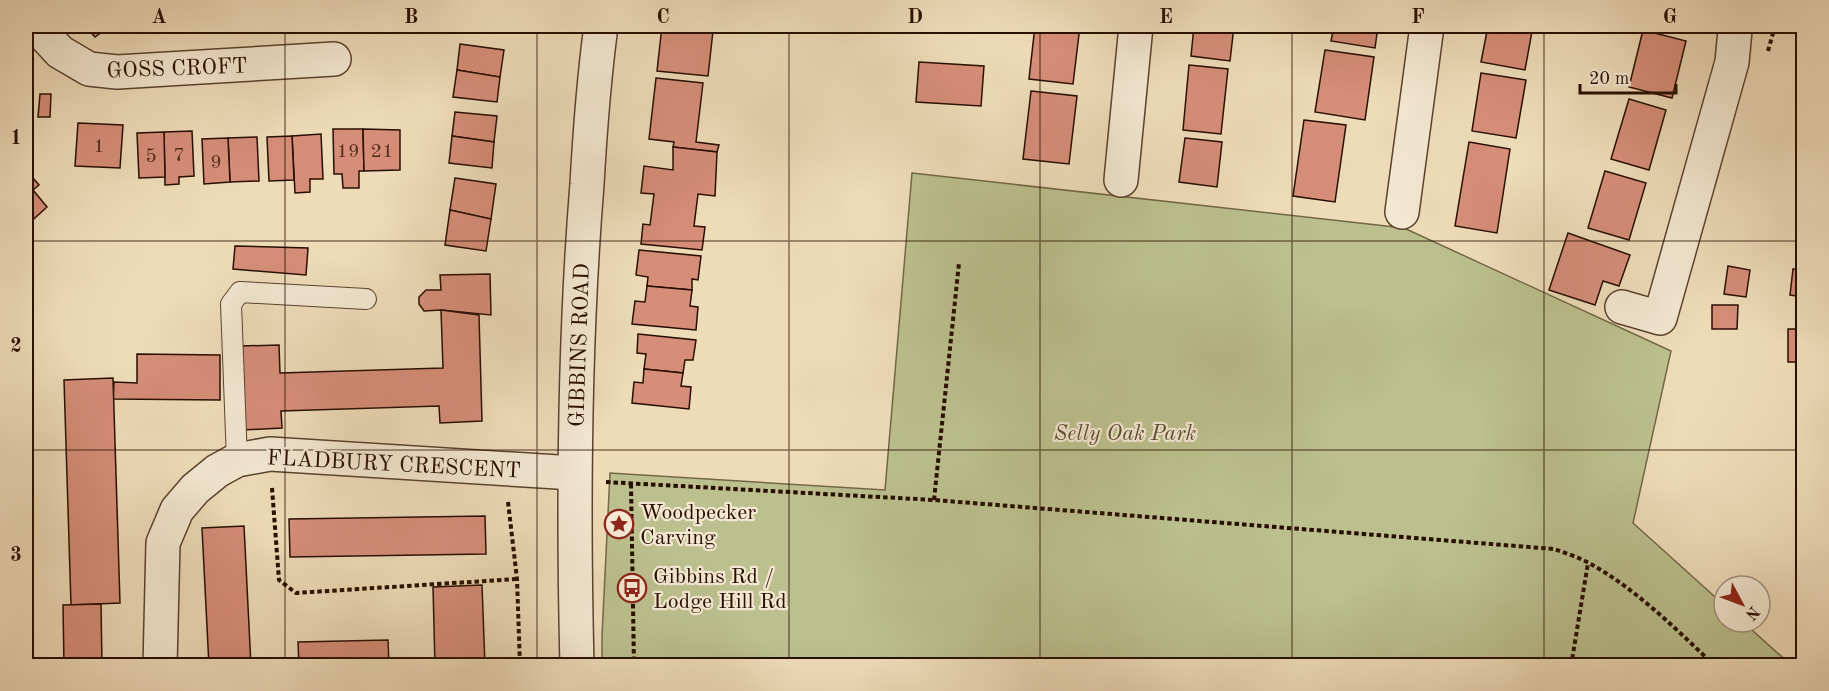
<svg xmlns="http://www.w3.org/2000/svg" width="1829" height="691" font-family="'Old Standard TT',serif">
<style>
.green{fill:#bbc08e;stroke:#726747;stroke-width:1.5}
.building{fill:#d68e79;stroke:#280e00;stroke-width:1.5}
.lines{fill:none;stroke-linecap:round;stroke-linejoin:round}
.service-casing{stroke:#5a422e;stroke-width:22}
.minor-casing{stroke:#5a422e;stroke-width:36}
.tertiary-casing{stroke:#5a422e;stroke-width:36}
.path{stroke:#280e00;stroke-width:4;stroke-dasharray:4.5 3;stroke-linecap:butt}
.service{stroke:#f4e8d2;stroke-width:20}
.minor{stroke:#f4e8d2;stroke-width:33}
.tertiary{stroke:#f4e8d2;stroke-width:33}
.grid{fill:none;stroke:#280e00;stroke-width:1.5;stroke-opacity:0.55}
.labels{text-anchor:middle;stroke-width:4.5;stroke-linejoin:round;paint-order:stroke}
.number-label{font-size:20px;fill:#542e1e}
.street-label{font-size:22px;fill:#280e00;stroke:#f4e8d2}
.park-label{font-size:22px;font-style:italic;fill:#5b4c32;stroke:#f4e8d2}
.poi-label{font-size:22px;fill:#280e00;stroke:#f4e8d2;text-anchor:start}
.neatline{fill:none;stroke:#280e00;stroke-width:2}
.grid-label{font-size:20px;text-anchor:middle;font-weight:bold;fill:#280e00}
</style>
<rect width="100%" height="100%" fill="#eedcb9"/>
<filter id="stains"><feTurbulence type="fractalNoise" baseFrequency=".00333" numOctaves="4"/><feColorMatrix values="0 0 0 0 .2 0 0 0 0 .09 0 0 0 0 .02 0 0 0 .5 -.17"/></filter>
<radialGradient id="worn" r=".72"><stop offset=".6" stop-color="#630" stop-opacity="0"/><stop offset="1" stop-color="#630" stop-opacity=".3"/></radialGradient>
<path class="green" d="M912,173L1404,228L1671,351L1633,523L1724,605V622H1743L1791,665L602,666V636L610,473L885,490Z"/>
<g class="building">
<path d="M85,26H110L95,37Z"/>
<path d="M464,26H507L506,32Z"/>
<path d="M662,26L713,31L708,76L657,71Z"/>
<path d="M662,26H702L701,30Z"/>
<path d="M1035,26H1080L1073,84L1029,79Z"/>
<path d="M1194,26H1234L1230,61L1191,56Z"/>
<path d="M1334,26H1378L1375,48L1331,41Z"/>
<path d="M1488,26H1533L1525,70L1481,62Z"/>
<path d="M1643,30L1686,41L1672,98L1629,87Z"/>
<path d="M460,44L504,50L500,77L457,70Z"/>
<path d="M1325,50L1374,57L1365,120L1315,112Z"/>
<path d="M919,62L984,66L981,106L916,102Z"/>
<path d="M1189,65L1228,69L1221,134L1183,130Z"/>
<path d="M457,70L500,77L497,102L453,97Z"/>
<path d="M1481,73L1526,80L1516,138L1472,131Z"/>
<path d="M656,78L703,83L696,142L719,145L717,152L673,147L674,142L649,139Z"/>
<path d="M1031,91L1077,96L1069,164L1023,159Z"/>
<path d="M40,94H51L50,117H38Z"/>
<path d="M1629,99L1666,110L1649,170L1611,159Z"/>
<path d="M455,112L497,116L494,142L452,136Z"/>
<path d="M1304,120L1346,125L1335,202L1293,196Z"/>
<path d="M78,123L123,125L120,168L75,166Z"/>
<path d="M333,129H363L364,171H359V188H343L342,174H334Z"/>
<path d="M363,129L400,130V170L364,171Z"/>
<path d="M192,131L194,176L179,177V184L165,185L164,132Z"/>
<path d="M164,132L165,177L139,178L137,133Z"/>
<path d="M321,134L323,179H310V192L295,193L292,136Z"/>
<path d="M292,136L294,180L269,181L267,137Z"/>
<path d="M452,136L494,142L492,168L449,163Z"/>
<path d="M257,137L259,181L230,182L228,138Z"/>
<path d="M228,138L230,182L204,184L202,139Z"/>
<path d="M1185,138L1222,142L1217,187L1179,182Z"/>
<path d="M1469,142L1510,149L1497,233L1455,226Z"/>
<path d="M673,147L717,152L715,196L698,194L694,226L705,227L702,250L641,244L643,224L650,225L654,194L641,193L644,166L673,170Z"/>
<path d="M26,170L39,185L33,190L47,207L26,226Z"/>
<path d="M1605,171L1646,183L1629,240L1588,228Z"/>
<path d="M455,178L496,184L491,219L450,210Z"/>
<path d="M450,210L491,219L486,251L445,245Z"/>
<path d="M1568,233L1630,255L1619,286L1603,281L1595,305L1549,290Z"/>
<path d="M235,246L308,248L306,275L233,269Z"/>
<path d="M639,250L701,256L698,280L692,279V290L647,286L648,277L636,275Z"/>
<path d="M1728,266L1750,270L1746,297L1724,294Z"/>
<path d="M1793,269L1804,271V297L1790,295Z"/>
<path d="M490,274L491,315L441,310L424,311L419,304V297L426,290H441L440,275Z"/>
<path d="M647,286L692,290L690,306L698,307L696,330L632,324L635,301L645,302Z"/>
<path d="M1712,305H1738L1737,329H1712Z"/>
<path d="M1804,307V362H1788V329H1798V308Z"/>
<path d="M441,310L479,315L482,421L440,423L439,406L281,411L282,428L242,430L240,346L279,345L280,373L443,368Z"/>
<path d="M638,334L696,340L693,360H685L683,373L644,369L646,354L637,353Z"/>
<path d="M137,354L220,355V400L113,399L114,382L137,383Z"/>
<path d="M644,369L683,373L681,386L691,387L689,409L632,403L634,382L643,383Z"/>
<path d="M113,378L120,603L71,605L64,380Z"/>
<path d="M485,516L486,554L290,557L289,519Z"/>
<path d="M244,526L251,666H209L202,528Z"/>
<path d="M482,585L485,666H435L433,587Z"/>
<path d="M101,604L102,666H64L63,605Z"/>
<path d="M388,640L389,666H299L298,642Z"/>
</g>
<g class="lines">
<g class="service-casing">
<path id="service" d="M237,460L231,304L240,292L366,299"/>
</g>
<g class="minor-casing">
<g id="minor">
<path d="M36,26L60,52L89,69L117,72L334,59"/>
<path d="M1121,180L1136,26"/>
<path d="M1402,212L1427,26"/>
<path d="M1622,307L1660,318L1732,62L1735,30L1733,26"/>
<path d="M160,666L163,543L177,510L195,489L217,471L237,460L270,454L574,473"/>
</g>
</g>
<g class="tertiary-casing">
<path id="tertiary" d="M577,666C573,505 574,344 587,184C590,131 594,78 601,26"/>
</g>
<g class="path">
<path d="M1768,51L1775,26"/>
<path d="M606,482L934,500L1554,549C1565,553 1578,557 1589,563C1636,589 1676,629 1715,666"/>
<path d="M631,484L634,666"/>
<path d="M272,488L279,580L296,593L517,579"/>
<path d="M934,500L959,263"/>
<path d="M508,502L517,579L520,666"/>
<path d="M1571,666L1588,563"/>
</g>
<use href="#service" class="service"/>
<use href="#minor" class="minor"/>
<use href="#tertiary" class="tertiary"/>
</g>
<path class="grid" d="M285,26V666M537,26V666M789,26V666M1040,26V666M1292,26V666M1544,26V666M26,241H1804M26,450H1804"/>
<defs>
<g id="sight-ring" transform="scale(1.5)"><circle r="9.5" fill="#f4e8d2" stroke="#8f2418" stroke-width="1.5"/><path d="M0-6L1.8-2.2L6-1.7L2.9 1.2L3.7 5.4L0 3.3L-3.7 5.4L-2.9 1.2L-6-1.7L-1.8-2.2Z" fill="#8f2418"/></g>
<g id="bus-ring" transform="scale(1.5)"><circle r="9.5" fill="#f4e8d2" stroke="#8f2418" stroke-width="1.5"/><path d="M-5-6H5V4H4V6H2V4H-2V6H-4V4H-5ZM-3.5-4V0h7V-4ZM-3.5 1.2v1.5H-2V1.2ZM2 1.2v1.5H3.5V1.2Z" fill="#8f2418"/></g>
</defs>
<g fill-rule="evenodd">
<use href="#sight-ring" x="619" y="524"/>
<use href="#bus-ring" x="632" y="588"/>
</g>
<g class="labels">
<g class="number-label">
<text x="99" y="152">1</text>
<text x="348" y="157">19</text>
<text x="382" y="157">21</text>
<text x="179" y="161">7</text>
<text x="151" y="162">5</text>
<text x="216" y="168">9</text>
</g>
<g class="street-label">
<text transform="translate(177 67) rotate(-2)" y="8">GOSS CROFT</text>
<text transform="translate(578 345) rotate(-88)" y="8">GIBBINS ROAD</text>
<text transform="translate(394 463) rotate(3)" y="8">FLADBURY CRESCENT</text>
</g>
<g class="park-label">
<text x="1125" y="440">Selly Oak Park</text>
</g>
<g class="poi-label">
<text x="640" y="519">Woodpecker<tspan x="640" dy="25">Carving</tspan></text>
<text x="653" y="583">Gibbins Rd /<tspan x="653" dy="25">Lodge Hill Rd</tspan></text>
</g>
</g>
<rect width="1829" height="691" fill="none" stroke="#eedcb9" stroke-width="66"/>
<g transform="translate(1742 604) rotate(131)"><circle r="28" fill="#f4e8d2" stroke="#a2917e" stroke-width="1.5"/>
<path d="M0-4.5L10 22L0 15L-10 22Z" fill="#8f2418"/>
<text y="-9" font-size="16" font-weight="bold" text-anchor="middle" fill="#280e00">N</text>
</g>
<path d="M1580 84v9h96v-9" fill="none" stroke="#280e00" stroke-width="3"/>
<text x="1589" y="84" font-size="18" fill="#280e00" stroke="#f4e8d2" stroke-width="4.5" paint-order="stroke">20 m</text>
<rect x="33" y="33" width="1763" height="625" class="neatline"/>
<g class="grid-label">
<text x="159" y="23">A</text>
<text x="411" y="23">B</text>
<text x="663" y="23">C</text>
<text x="915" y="23">D</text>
<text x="1166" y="23">E</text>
<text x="1418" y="23">F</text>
<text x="1670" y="23">G</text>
<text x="16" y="144">1</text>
<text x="16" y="352">2</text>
<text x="16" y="561">3</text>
</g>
<rect width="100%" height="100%" filter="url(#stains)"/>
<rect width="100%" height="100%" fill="url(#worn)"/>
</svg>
